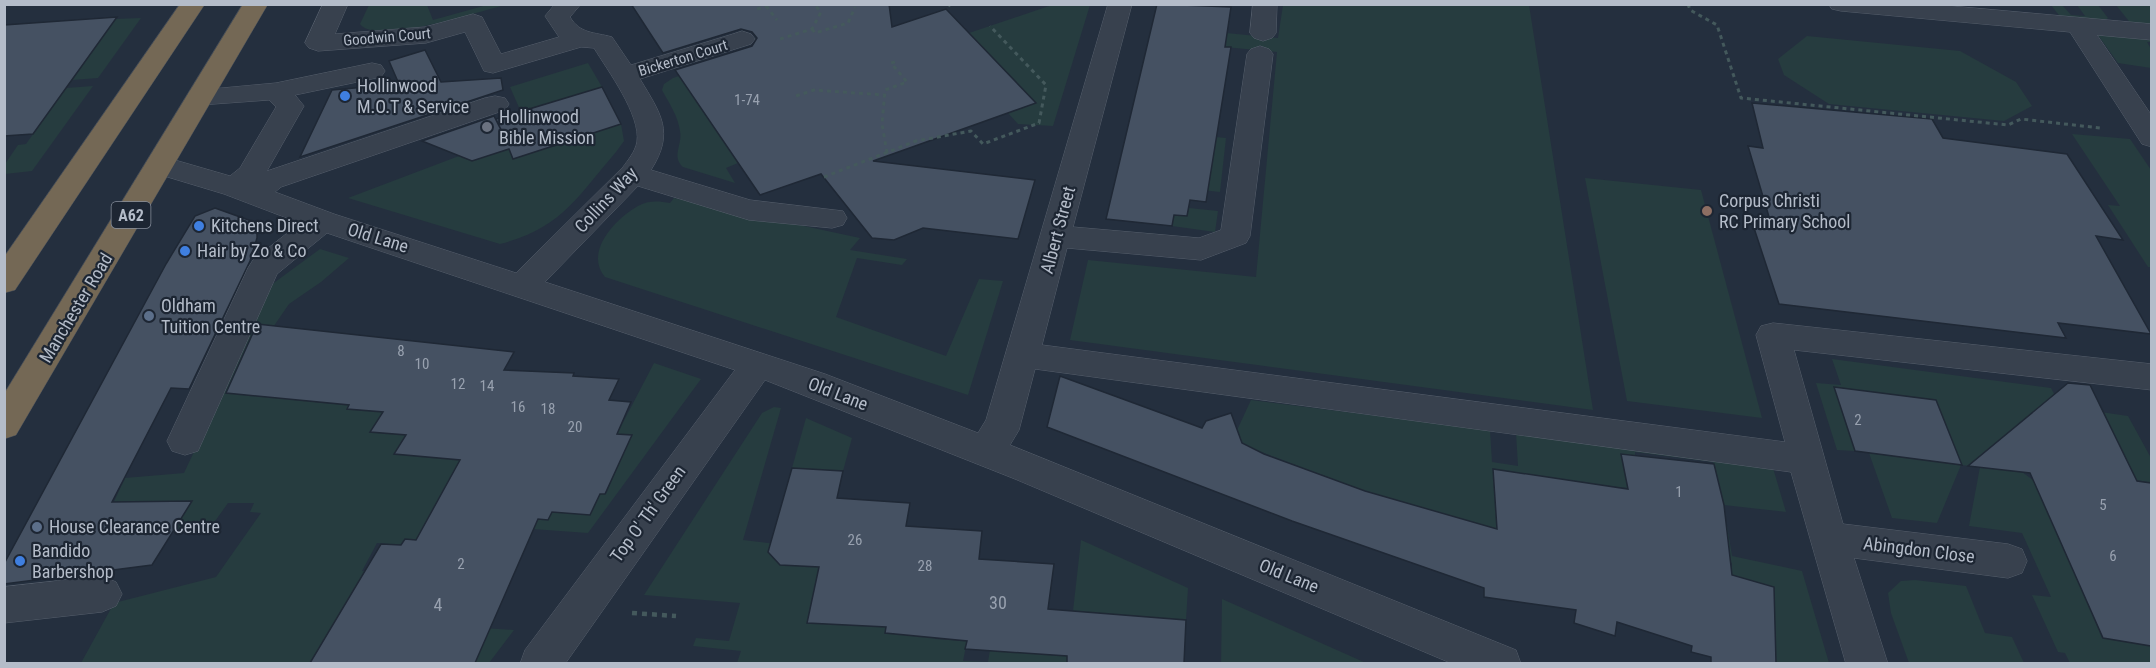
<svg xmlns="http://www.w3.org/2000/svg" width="2156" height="668" font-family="'Roboto Condensed',sans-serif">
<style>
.green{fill:#263c3f}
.building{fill:#455162;stroke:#1f2835;stroke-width:1.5}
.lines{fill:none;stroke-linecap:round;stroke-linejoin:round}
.minor-casing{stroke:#565f6c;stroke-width:1}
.highway-casing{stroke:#434c59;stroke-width:1}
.path-far1{stroke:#44595c;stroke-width:3;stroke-dasharray:4 4;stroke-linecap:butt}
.path{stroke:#44595c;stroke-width:4.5;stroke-dasharray:5 5;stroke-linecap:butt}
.minor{fill:#38414e;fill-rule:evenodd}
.highway{fill:#746855;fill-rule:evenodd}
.shop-dot{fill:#3f7fe0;stroke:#1d2633;stroke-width:2}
.worship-dot{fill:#6b7280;stroke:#1d2633;stroke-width:2}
.education-dot{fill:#8d6e63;stroke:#1d2633;stroke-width:2}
.service-dot{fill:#5c6f8a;stroke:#1d2633;stroke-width:2}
.labels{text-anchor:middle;stroke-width:4.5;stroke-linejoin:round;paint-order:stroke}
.far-street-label{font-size:15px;fill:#b4bcc9;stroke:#1d2633}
.number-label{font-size:15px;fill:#98a1af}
.shield{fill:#1d2633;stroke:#878f9c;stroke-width:1.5}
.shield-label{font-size:16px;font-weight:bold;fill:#b4bcc9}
.poi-label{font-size:18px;fill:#b4bcc9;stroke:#1d2633;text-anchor:start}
.street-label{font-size:18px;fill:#b4bcc9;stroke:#1d2633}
.near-number-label{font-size:18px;fill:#98a1af}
</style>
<rect width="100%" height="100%" fill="#242f3e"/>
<g class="green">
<path d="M369,5H427L433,20L487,5H505C481,11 375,46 360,24Z"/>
<path d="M1052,5H1090L1053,126L1018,124L1008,113L1035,103L969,33Z"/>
<path d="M1283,5H1529L1593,410L1070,340L1088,260L1256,277L1277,52L1204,45L1206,31L1278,38Z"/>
<path d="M2051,5H2062L2071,15L2085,16L2077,5H2098L2108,18L2101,23L2062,19Z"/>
<path d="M2116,5H2151V27L2132,25Z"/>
<path d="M141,18L98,78L72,80L115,19Z"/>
<path d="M2095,31L2151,37V42H2147L2151,49V68L2118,63Z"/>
<path d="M1807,36L1960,51L2016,82L2032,106L2004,121L1829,104L1784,75L1778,59Z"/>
<path d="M741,55L738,163L726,168L735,183L683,167C671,156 683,144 680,131C678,116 669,103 662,90L664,84L673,78Z"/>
<path d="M588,63L602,87L521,112L510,87Z"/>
<path d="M93,86L32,171L5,174V164L18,145L26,144L66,88Z"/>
<path d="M621,124L624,141L616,152C577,197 562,228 500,244L348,198L459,156L472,161L509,149L514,159Z"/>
<path d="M1185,134L1226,138L1220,192L1175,187Z"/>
<path d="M2072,134L2130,139L2151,170V267H2148L2108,205L2120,206Z"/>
<path d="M1585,178L1701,190L1762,418L1627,401Z"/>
<path d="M674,198L860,238L850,250L907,259L902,265L857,258L836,317L946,356L979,279L1003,281L968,395L605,277C584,252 615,219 638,206C648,200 659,201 670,203Z"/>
<path d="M1189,208L1218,211L1215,232L1172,226L1174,215L1187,216Z"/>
<path d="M320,249L349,258L321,282L289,304L267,336L315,402L349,405L347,409L383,412L371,431L406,435L394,454L425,457L469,455L521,518L548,520L561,491L564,513L590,515L600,494H606L631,436L617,434L654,363L701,379L588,533L477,525L416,540L405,539L401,545L377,543L362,571L384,573L339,615L310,663L70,664L81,663L114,603L216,577L261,513L250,512L254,503H228L208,531L140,533L191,501H150L112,506L125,478L184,473L249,335L267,288Z"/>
<path d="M1832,359L2051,388L2060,406L2128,416L2151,458V483L1989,449C2036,480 2095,532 2151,540V556L2062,543L2102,638L2151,646V663H2070L2065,653L2058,652L2032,595L2051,597L2022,533L1969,526L1980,467L1961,465L1937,523L1892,518L1869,453L1961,465L1835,387L1855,451L1837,450L1816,383L1841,385Z"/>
<path d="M1251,400L1490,430L1492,462L1518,466L1516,433L1773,468L1786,512L1724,505L1713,462L1635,452V456L1622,454L1627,486L1640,489L1605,486L1608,506L1727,525L1732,556L1802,571L1829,663H1776L1774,587L1732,575V563L1697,553L1558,572L1441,513L1365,491L1232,441Z"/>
<path d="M774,407L781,408L743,540L777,544L773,558L780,565L809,566L825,548L807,623L832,624L894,582L885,633L907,635L940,613L935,639L967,641L963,661L988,662L990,650L1067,656V663H737L741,651L693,646L696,638L729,641L740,603L644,595L762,413Z"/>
<path d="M806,418L852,438L843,471L792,468Z"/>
<path d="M1081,540L1188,588L1186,620L1073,611Z"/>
<path d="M1915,580L1966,586L1985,633L2012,637L2024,663H1909L1891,613L1888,593L1901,581Z"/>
<path d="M1222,599L1366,663H1221Z"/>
<path d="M436,625L514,630L489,663L400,664L407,648Z"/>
</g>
<g class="building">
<path d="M631,4H889L892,27L946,9L1036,103L873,161L1035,180L1018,239L923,228L894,240L872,238L821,174L760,195L675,70L752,46L757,38L752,32L741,29L663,53Z"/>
<path d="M1157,4L1231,7L1225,47H1231L1206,202L1190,200L1187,216L1174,215L1172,226L1106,219Z"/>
<path d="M117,17L33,134L4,136V25Z"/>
<path d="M425,50L441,82L501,78L503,90L300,157L332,90L399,84L389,61Z"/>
<path d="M602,87L621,124L513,159L509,149L472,161L422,141L494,116L504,136L496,119Z"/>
<path d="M1752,103L1932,119L1943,138L2067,154L2123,240L2096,236L2151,334L2058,323L2066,338L1779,304L1753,225L1772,227L1748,146L1763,148Z"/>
<path d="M215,208L257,223V238L250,261L189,389L171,388L112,502L192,501L152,565L4,584V564L166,264L195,216Z"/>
<path d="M257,324L514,352L504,370L574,373L573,376L619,379L609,400L631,402L617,434L632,435L605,494H600L590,515L552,512L548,520L538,519L475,663H310L381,544L401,545L405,539L416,540L460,460L394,454L406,435L370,432L383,412L347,409L349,405L226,393Z"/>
<path d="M1060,376L1202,428L1206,421L1231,413L1242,443L1264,454L1365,491L1497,529L1493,469L1628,489L1621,454L1714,464L1724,505L1732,575L1774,587L1776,663H1711V657L1691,652L1692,646L1617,622L1615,636L1574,623L1576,610L1484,597V588L1292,521L1047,427Z"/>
<path d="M2068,383L2090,385L2137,481L2151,483V646L2103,638L2030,473L1968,466Z"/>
<path d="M1834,387L1936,400L1962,465L1855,451Z"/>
<path d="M792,468L843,471L837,498L910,503L906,526L982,531L979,559L1054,564L1048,609L1186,620L1184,663H1067V656L965,649L967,641L885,633L886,627L807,623L819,567L780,565L768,552Z"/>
</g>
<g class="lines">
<g class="minor-casing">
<g id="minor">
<path d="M323,4H348L335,34L425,27L473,14L482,17L501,54L559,37L545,16L555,4H581L570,17C580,34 594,32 612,37L631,65L733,34L742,31L751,34L755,39L751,44L640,79C661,114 675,132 651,170L750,200L843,211L847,218L843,225L832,228L749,220L638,186L545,282L825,374L978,433L986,420L1108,4H1132L1073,227L1199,238L1221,230L1247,54L1251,49L1260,46L1269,49L1273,54L1250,236L1246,243L1201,260L1067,248L1042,345L1785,442L1756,335L1761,326L1773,323L2152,364V390L1794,350L1843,524L2008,544L2022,549L2027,561L2022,573L2008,578L1854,558L1888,664H1846L1791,472L1035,369L1019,430L1010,445L1516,650L1521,664H1453L1015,479L765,380L565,664H520L525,650L735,370L327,233L277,274L198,451L185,455L172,451L167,441L248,268L253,260L300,223L224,194L151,172L147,165L151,158L161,156L230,176L240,168L276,107L269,100L200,105L190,103L187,97L190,91L276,83L372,63L381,65L385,71L381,77L295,95L304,106L267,171L485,98L495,96L505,98L509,104L505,110L281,187L275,192L334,214L516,273L623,167C628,160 635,152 637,142C641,115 608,71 594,48L581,47L493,73L484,71L465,32L426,43L318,51L309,48L305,43Z"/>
<path d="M1253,4H1277L1276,33L1272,38L1263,41L1254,38L1250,33Z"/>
<path d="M1829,4H1929L2152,24V40L2097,35L2152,116V147L2142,144L2070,32L1841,11L1832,9Z"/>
<path d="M102,576L116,582L122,594L116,606L102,612L4,623V587Z"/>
</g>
</g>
<g class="highway-casing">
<g id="highway">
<path d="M180,4H205L15,290L4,293V257Z"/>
<path d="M243,4H268L16,435L4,439V394Z"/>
</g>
</g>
<g class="path-far1">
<path d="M853,4H862"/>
<path d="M947,4L953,7"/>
<path d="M1688,4L1690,10L1717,25L1741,98L2008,125L2021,119L2100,128"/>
<path d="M766,6L777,20"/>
<path d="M757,9L773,4"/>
<path d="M812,29L815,33L848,23L855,7"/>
<path d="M780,39L812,29L821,12L814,4"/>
<path d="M796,96L814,90L884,95"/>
<path d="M887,153L882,124L885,90L907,82L891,63L898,61"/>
<path d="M824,177L916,141L971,131L983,144L1039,123L1046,85L990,26"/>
</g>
<path class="path" d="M632,613L676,616"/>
<use href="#minor" class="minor"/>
<use href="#highway" class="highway"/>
</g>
<g class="shop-dot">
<circle cx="345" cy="96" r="6"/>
<circle cx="199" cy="226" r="6"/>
<circle cx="185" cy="251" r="6"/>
<circle cx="20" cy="561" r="6"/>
</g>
<circle class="worship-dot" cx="487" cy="127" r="6"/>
<circle class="education-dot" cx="1707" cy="211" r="6"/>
<g class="service-dot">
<circle cx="149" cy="316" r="6"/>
<circle cx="37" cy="527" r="6"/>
</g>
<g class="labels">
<g class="far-street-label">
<text transform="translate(387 37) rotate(-5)" y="5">Goodwin Court</text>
<text transform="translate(683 58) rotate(-17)" y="5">Bickerton Court</text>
</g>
<g class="number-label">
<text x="747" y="105">1-74</text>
<text x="401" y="356">8</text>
<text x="422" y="369">10</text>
<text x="458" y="389">12</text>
<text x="487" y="391">14</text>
<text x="518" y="412">16</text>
<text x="548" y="414">18</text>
<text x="1858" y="425">2</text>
<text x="575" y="432">20</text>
<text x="1679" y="497">1</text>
<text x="2103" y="510">5</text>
<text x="855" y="545">26</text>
<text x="2113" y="561">6</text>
<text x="461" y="569">2</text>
<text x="925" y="571">28</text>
</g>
<rect class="shield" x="111.5" y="202" width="39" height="26" rx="4.5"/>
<g class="shield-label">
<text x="131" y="221">A62</text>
</g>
<g class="poi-label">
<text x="357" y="92">Hollinwood<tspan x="357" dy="21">M.O.T &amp; Service</tspan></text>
<text x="499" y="123">Hollinwood<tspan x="499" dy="21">Bible Mission</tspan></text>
<text x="1719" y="207">Corpus Christi<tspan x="1719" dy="21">RC Primary School</tspan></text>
<text x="211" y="232">Kitchens Direct</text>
<text x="197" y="257">Hair by Zo &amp; Co</text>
<text x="161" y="312">Oldham<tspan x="161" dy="21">Tuition Centre</tspan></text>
<text x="49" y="533">House Clearance Centre</text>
<text x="32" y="557">Bandido<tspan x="32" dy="21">Barbershop</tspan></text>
</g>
<g class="street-label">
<text transform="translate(606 200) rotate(-47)" y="6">Collins Way</text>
<text transform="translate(1058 230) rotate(-75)" y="6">Albert Street</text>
<text transform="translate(378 238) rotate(17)" y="6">Old Lane</text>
<text transform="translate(76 308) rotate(-59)" y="6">Manchester Road</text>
<text transform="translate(838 394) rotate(21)" y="6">Old Lane</text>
<text transform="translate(648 514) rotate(-54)" y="6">Top O' Th' Green</text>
<text transform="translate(1919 550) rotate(7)" y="6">Abingdon Close</text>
<text transform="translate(1289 576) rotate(22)" y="6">Old Lane</text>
</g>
<g class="near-number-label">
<text x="998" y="609">30</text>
<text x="438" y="611">4</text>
</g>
</g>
<rect width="2156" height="668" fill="none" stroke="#b4bcc9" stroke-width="12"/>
</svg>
